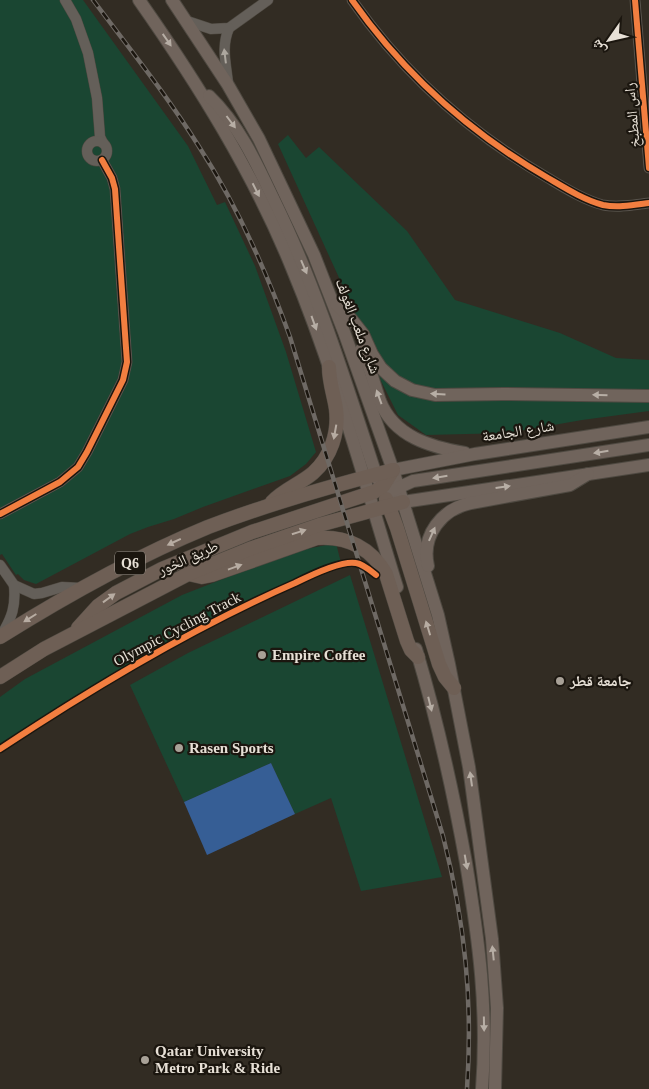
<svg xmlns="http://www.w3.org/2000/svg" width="649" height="1089" font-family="'Times New Roman','Noto Naskh Arabic',serif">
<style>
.green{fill:#1a4632}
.water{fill:#365e95}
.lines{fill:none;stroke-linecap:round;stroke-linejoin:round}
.minor-casing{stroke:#4e4941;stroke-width:11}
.major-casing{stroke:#4e4941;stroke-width:14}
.highway-casing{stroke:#4e4941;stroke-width:15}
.minor{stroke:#645f59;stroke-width:10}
.major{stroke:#70645c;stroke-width:12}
.highway{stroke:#6e5f55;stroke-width:14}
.rail-casing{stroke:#6e6964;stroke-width:4.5}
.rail{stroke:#1b160f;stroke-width:2.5;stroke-dasharray:8;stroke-linecap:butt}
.cycleway-casing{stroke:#1b160f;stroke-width:9}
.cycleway{stroke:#f27e40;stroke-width:6}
.oneway{fill:#b7aea5}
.oneway2{fill:#aca69e}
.oneway3{fill:#b7aca2}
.poi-dot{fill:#a8a197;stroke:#1b160f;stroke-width:2}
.labels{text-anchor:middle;stroke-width:4.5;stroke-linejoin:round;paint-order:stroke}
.shield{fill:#1b160f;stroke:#aaa39a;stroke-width:1}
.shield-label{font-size:14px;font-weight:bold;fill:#e7e0d6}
.street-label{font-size:15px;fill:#e7e0d6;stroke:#1b160f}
.poi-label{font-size:15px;font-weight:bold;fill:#e7e0d6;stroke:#1b160f;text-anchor:start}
</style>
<rect width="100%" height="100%" fill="#322c23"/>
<g class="green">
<path d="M0,0H83L188,146L217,205L225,202L255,266L286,352L316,452L306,464L290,476L203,507L174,519L148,527L130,534L36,584L24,580L18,574L16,575L2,554L0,555Z"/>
<path d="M288,135L306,158L319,147L407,231L455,300L560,333L616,358L649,360V411L582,420L508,433L426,435L398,415L381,381L356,315L278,144Z"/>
<path d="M336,543L341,563L243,605L117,671L60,705L0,747V697L25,679L182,595L292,552Z"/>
<path d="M350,575L442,877L361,891L331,798L295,814L271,763L184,802L130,685L188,653Z"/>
</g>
<path class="water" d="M271,763L295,814L207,855L184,802Z"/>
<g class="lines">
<g class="minor-casing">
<g id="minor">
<path d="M65,0L76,19L88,53L97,98L100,137L103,143"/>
<path d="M352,0C404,74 470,133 548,178C565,188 584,200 603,205C618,208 634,205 649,203"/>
<path d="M635,0L649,168"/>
<path d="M187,21L211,29L229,28L268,0"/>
<path d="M228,83C226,63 221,47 229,28"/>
<circle cx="97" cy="151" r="10"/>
<path d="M0,514L60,482L78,467L87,452L123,380L127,362L126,348L115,189L112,178L102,160"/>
<path d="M0,565L14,585L34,594L42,593L62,587L80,588"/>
<path d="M1,636C12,617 16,607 14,585"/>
</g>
</g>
<g class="major-casing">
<g id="major">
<path d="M139,0C198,84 253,172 292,268C335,371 364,480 397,587"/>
<path d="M172,0L228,85L259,139L314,255L344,332L393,470L438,615L449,664L469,767L492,939L497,1008L495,1089"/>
<path d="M209,96C238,124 255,160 272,196C316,285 345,380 376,475C381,487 392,496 403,502"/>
<path d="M336,304L352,320L363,334L372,354L381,368L395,381L412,390L435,395L503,394L649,396"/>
<path d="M361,350C370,365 374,384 380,401C394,437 431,447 465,453"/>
<path d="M393,470L475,454L649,427"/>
<path d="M391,491L413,481L433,478L649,445"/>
<path d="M403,502L649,465"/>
<path d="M428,566C421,535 442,509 471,503L570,485L588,474"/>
<path d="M416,649C437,719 453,791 466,863C479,942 488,1009 482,1089"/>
</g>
</g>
<g class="highway-casing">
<g id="highway">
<path d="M386,499L397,528L439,664L445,677L454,688"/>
<path d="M272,502C283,490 300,484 313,473C331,457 339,432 336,409C334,395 329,382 329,367"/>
<path d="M189,574L202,577L212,575L317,538C347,536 371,548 386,574L407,641L411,650L418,657"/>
<path d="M78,628L98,606L116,593L162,569L252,532L374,492L383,486L393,470"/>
<path d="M0,637C67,595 135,557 208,527C268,504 331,486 393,470"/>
<path d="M0,677L44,649L188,574L252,548L319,525L403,502"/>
</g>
</g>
<use href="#minor" class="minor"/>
<use href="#major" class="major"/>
<use href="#highway" class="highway"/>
<g class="rail-casing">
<path id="rail" d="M93,0C129,48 166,94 198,145C237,205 266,270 290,337L443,836C465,923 473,1000 467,1089"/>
</g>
<use href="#rail" class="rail"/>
<g class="cycleway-casing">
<g id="cycleway">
<path d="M352,0C404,74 470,133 548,178C565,188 584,200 603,205C618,208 634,205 649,203"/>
<path d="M635,0L649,168"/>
<path d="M0,514L60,482L78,467L87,452L123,380L127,362L126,348L115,189L112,178L102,160"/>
<path d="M0,749C94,687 192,628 295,583C309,576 341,560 356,563C363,564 371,571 376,575"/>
</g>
</g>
<use href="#cycleway" class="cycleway"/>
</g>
<defs><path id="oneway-solid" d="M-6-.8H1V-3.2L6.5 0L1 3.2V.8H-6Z" transform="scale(1.25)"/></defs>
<g class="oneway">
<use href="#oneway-solid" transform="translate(167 40) rotate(55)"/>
<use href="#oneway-solid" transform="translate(231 122) rotate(53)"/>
<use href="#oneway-solid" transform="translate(256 190) rotate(63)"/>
<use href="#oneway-solid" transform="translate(304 267) rotate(67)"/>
<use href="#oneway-solid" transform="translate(314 323) rotate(70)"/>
<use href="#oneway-solid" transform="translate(438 394) rotate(-177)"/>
<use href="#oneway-solid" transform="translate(600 395) rotate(-179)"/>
<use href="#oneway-solid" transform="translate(379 397) rotate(-110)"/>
<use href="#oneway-solid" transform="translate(601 452) rotate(171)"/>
<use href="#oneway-solid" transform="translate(440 477) rotate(171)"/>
<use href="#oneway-solid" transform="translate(503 487) rotate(-8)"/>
<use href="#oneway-solid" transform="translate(432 534) rotate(-66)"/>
<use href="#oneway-solid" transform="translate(430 704) rotate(76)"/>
<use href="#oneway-solid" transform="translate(471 779) rotate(-98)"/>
<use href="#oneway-solid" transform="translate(466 862) rotate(80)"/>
<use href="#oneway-solid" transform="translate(493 953) rotate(-96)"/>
<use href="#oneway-solid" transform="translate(484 1024) rotate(89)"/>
</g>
<use class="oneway2" href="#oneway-solid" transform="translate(225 56) rotate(-97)"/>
<g class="oneway3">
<use href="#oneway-solid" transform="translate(335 432) rotate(100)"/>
<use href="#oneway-solid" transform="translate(299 532) rotate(-18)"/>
<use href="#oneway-solid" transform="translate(174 542) rotate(155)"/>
<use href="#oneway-solid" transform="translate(235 567) rotate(-20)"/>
<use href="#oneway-solid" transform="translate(109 598) rotate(-36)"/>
<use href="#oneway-solid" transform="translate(30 618) rotate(148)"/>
<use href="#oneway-solid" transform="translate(428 628) rotate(-107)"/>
</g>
<g class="poi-dot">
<circle cx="262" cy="655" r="5"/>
<circle cx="560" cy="681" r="5"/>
<circle cx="179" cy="748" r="5"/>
<circle cx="145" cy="1060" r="5"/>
</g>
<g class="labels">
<rect class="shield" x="115" y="551.5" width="30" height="23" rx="4"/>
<g class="shield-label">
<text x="130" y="568">Q6</text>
</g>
<g class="street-label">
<text transform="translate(632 115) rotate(-95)" y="5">راس المطبخ</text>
<text transform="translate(358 326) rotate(69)" y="5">شارع ملعب الغولف</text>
<text transform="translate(518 431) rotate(-9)" y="5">شارع الجامعة</text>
<text transform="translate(188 558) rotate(-24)" y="5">طريق الخور</text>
<text transform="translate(177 629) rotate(-28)" y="5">Olympic Cycling Track</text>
</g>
<g class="poi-label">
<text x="272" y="660">Empire Coffee</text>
<text x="570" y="686">جامعة قطر</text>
<text x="189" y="753">Rasen Sports</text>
<text x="155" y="1056">Qatar University<tspan x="155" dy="17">Metro Park &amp; Ride</tspan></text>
</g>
</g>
<g transform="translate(609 40) rotate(236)" stroke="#1b160f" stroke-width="4" paint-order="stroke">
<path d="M0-4L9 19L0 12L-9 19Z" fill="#e7e0d6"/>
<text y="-8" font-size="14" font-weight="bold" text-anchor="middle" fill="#e7e0d6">ش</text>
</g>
</svg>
